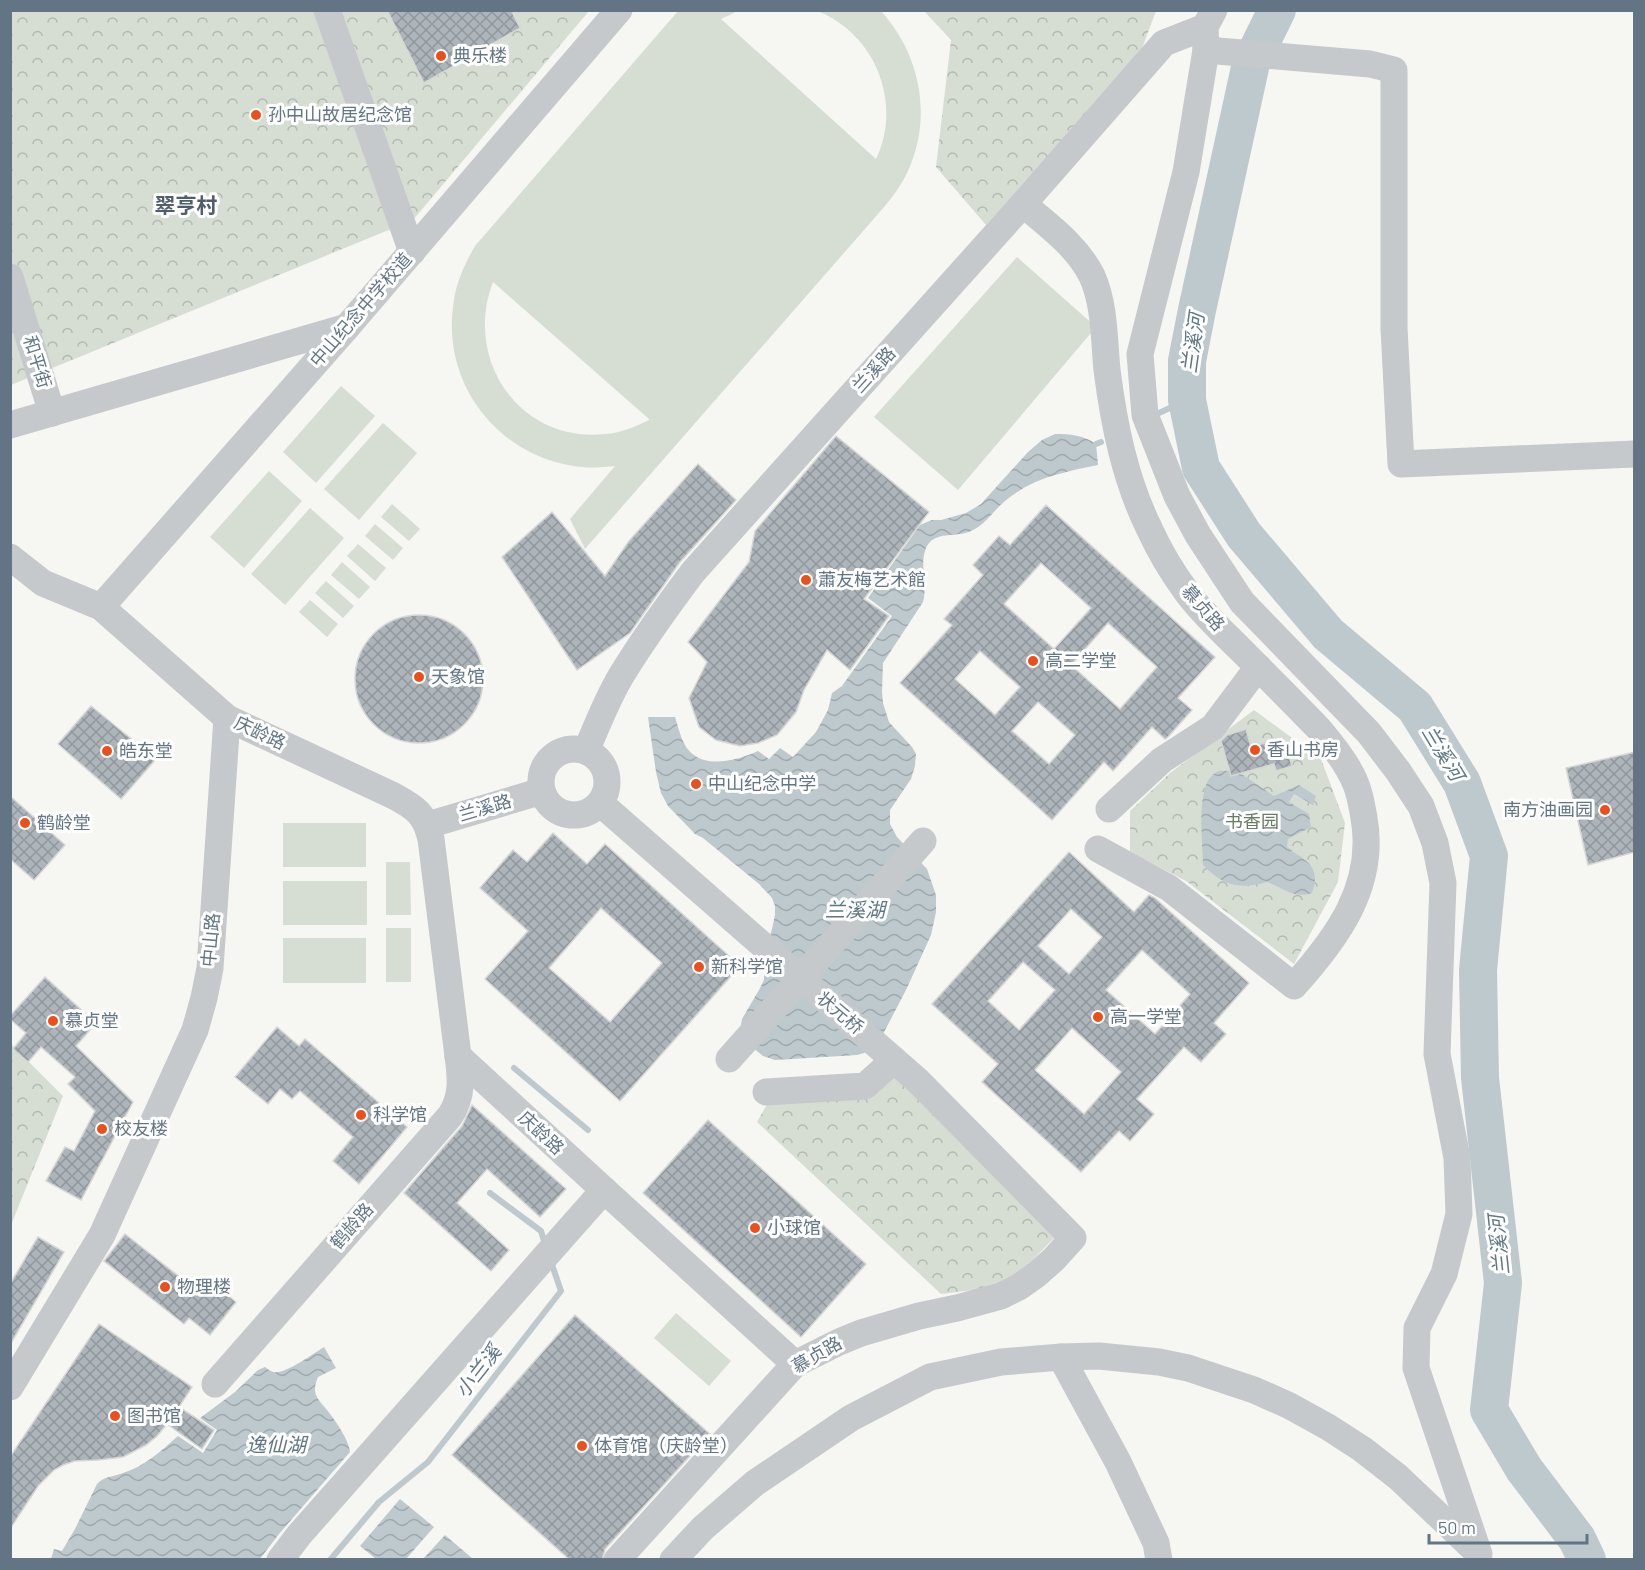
<svg xmlns="http://www.w3.org/2000/svg" width="1645" height="1570" font-family="Barlow,'Noto Sans SC',sans-serif">
<style>
.forest{fill:url(#forest-crowns)}
.pitch{fill:#d6ded3;fill-rule:evenodd}
.water{fill:url(#water-waves)}
.lines{fill:none;stroke-linecap:round;stroke-linejoin:round}
.stream{stroke:#bec9ce;stroke-width:6}
.river{stroke:#bec9ce;stroke-width:38}
.building{fill:url(#building-cross-hatch);stroke:#d7d7d5;stroke-width:1.5;fill-rule:evenodd}
.minor{stroke:#c5c9cc;stroke-width:27}
.poi-dot{fill:#ed4f1a;stroke:#fff;stroke-width:2}
.labels{text-anchor:middle;stroke-width:6;stroke-linejoin:round;paint-order:stroke}
.poi-label{font-size:18px;fill:#637585;stroke:#fff;text-anchor:start}
.street-label{font-size:18px;fill:#637585;stroke:#fff}
.park-label{font-size:18px;fill:#677c62;stroke:#fff}
.water-label{font-size:20px;font-style:italic;fill:#5f7782;stroke:#fff}
.quarter-label{font-size:21px;font-weight:bold;fill:#515e69;stroke:#fff}
</style>
<defs>
<pattern id="forest-crowns" width="20" height="18" patternUnits="userSpaceOnUse" patternTransform="scale(1.5)"><rect width="20" height="18" fill="#d6ded3"/><path d="M2 6a3 3 0 1 1 6 0M12 15a3 3 0 1 1 6 0" fill="none" stroke="#b1b9b1"/></pattern>
<pattern id="water-waves" width="16" height="10" patternUnits="userSpaceOnUse" patternTransform="scale(1.5)"><rect width="16" height="10" fill="#bec9ce"/><path d="M0 5q4-4 8 0t8 0" fill="none" stroke="#9ea8ad"/></pattern>
<pattern id="building-cross-hatch" width="8" height="8" patternUnits="userSpaceOnUse" patternTransform="scale(1.5)"><rect width="8" height="8" fill="#adb5ba"/><path d="M0 0l8 8M0 8l8-8" fill="none" stroke="#90989d"/></pattern>
</defs>
<rect width="100%" height="100%" fill="#f6f6f2"/>
<g class="forest">
<path d="M11,11H589L413,220L11,385Z"/>
<path d="M924,11H1156L1138,59L986,225L936,167L951,40Z"/>
<path d="M1254,710L1321,759L1345,823L1338,882L1294,964L1186,881L1130,852V811L1170,773Z"/>
<path d="M11,1044L63,1096L11,1225Z"/>
<path d="M895,1075L1058,1234L1007,1286L941,1294L757,1122L780,1082Z"/>
</g>
<g class="pitch">
<path d="M678,11H738L721,19L876,159C903,103 875,33 817,11H881C920,54 933,116 908,171C902,184 894,195 885,206L585,549L570,519L615,466C522,479 441,401 453,307C455,285 464,265 475,246ZM493,282L649,419V420C635,427 620,433 605,434C520,443 463,360 493,282Z"/>
<path d="M1017,257L1096,327L958,490L874,417Z"/>
<path d="M341,386L375,416L316,483L283,452Z"/>
<path d="M383,423L417,453L359,520L324,489Z"/>
<path d="M269,471L302,501L244,568L210,537Z"/>
<path d="M392,504L420,529L409,541L381,517Z"/>
<path d="M310,508L344,538L285,605L251,574Z"/>
<path d="M375,524L403,548L393,560L365,536Z"/>
<path d="M358,544L386,568L375,581L347,556Z"/>
<path d="M342,562L370,587L359,599L331,575Z"/>
<path d="M326,581L354,606L343,618L315,593Z"/>
<path d="M310,600L338,624L327,637L299,612Z"/>
<rect x="283" y="823" width="83" height="44"/>
<path d="M386,862H410L411,915H386Z"/>
<rect x="283" y="881" width="84" height="44"/>
<rect x="386" y="928" width="25" height="54"/>
<rect x="283" y="938" width="83" height="45"/>
<path d="M676,1313L731,1361L709,1386L654,1338Z"/>
</g>
<g class="water">
<path d="M1055,434C1070,434 1084,435 1096,444L1098,465C1064,472 1032,478 1005,501C994,510 985,525 971,531C957,538 934,530 926,548C919,565 928,585 923,602L883,663L882,692L883,703L889,722L912,747L916,754L915,766L911,779L890,810V824L897,837L927,869L936,895V912L931,935L906,990L881,1038L871,1048L864,1053L857,1055L775,1060L763,1056L742,1039L740,1031L742,1019L759,990L764,980V955L772,929L775,915V906L772,898L759,884L703,838L695,834L668,806L661,793L656,772L648,717H675C679,729 682,747 694,755C711,768 741,759 758,751L769,759L780,748L793,757L816,732L828,710L832,693L842,686L892,616L868,598L920,525L932,520H941L966,513L981,504L1028,452L1042,440Z"/>
<path d="M1229,771L1243,775L1274,796L1299,785L1316,796L1313,805L1294,794L1289,802L1309,814L1311,827L1288,839L1287,847C1305,861 1322,865 1312,893C1295,899 1283,888 1267,882C1240,890 1223,886 1203,865C1203,844 1195,785 1215,773C1219,770 1225,771 1229,771Z"/>
<path d="M324,1347L336,1368L318,1377C311,1394 317,1398 327,1410C335,1420 349,1440 350,1452L279,1534L260,1559H51L54,1549L62,1551L75,1529L97,1484C104,1476 113,1477 123,1473C145,1466 161,1451 178,1436L203,1453L217,1430L200,1418L235,1392L258,1370L265,1367C266,1368 272,1372 273,1372C285,1375 314,1353 324,1347Z"/>
<path d="M400,1499L434,1527L406,1559H376L360,1546Z"/>
<path d="M445,1535L473,1559H423Z"/>
</g>
<g class="lines">
<g class="stream">
<path d="M1159,413L1187,400"/>
<path d="M1096,444L1101,442"/>
<path d="M514,1068L588,1130"/>
<path d="M490,1193L541,1231L545,1244"/>
<path d="M330,1560L379,1502L428,1462L561,1291L551,1262"/>
</g>
<path class="river" d="M1277,10L1251,63L1197,310L1187,361V400L1201,468L1244,535L1328,634L1415,707L1462,783L1489,856L1478,970L1480,1078L1503,1283L1489,1410L1524,1469L1577,1539L1587,1560"/>
</g>
<g class="building">
<path d="M387,10H511L520,28L424,83Z"/>
<path d="M836,436L929,512L864,599L889,616L850,670L827,650L804,690L796,712L777,735L758,743L740,746L716,740L699,727L689,698L707,662L688,642L749,562L755,531Z"/>
<path d="M698,464L736,500L680,562L630,633L577,670L502,557L552,512L605,576L629,541Z"/>
<path d="M1046,505L1215,657L1178,698L1192,710L1168,737L1165,739L1152,727L1113,771L1104,762L1052,820L900,683L952,625L944,619L983,575L973,565L999,536L1010,545ZM1041,563L1091,608L1054,649L1004,604ZM1108,623L1157,667L1120,709L1071,665ZM980,651L1020,687L995,715L955,679ZM1038,702L1075,735L1049,764L1012,731Z"/>
<circle cx="419" cy="679" r="64"/>
<path d="M91,706L156,759L121,799L58,744Z"/>
<path d="M1246,729L1251,747L1284,737L1292,766L1276,771L1274,764L1231,776L1221,741L1227,735Z"/>
<path d="M1635,752V852L1588,865L1566,768Z"/>
<path d="M10,796L65,845L34,880L10,859Z"/>
<path d="M553,833L587,864L605,844L740,966L620,1101L485,979L528,931L480,888L513,850L527,862ZM601,908L662,963L610,1022L549,968Z"/>
<path d="M1069,852L1134,912L1149,895L1155,898L1249,983L1214,1023L1226,1034L1201,1062L1184,1047L1137,1099L1154,1114L1130,1141L1119,1131L1081,1172L982,1082L998,1064L932,1004ZM1071,909L1102,937L1069,974L1038,946ZM1142,950L1190,994L1155,1034L1106,990ZM1023,962L1055,990L1019,1030L988,1001ZM1072,1028L1121,1072L1084,1114L1035,1070Z"/>
<path d="M45,977L96,1023L76,1046L133,1102L81,1200L46,1181L65,1147L74,1151L95,1111L68,1084L75,1077L41,1047L28,1062L13,1049L26,1033L10,1019V1016Z"/>
<path d="M277,1027L299,1046L305,1039L407,1127L359,1184L333,1161L353,1137L300,1091L292,1099L280,1089L268,1104L235,1077Z"/>
<path d="M472,1105L566,1189L540,1217L487,1169L457,1203L509,1250L491,1271L404,1193L462,1126Z"/>
<path d="M708,1120L866,1264L801,1337L643,1193Z"/>
<path d="M125,1234L200,1293L210,1281L236,1302L210,1335L189,1318L184,1324L104,1261Z"/>
<path d="M38,1237L64,1252L10,1345V1284Z"/>
<path d="M575,1315L710,1434L605,1549L602,1560H570L452,1455Z"/>
<path d="M99,1324L192,1387L179,1407L214,1430L202,1449L167,1424L157,1436L146,1445L123,1457L98,1460L75,1461L63,1465L54,1470L38,1486L10,1529V1457Z"/>
</g>
<g class="lines">
<g class="minor">
<path d="M327,10L412,252"/>
<path d="M1214,10L1205,27L1206,50L1186,172L1140,354L1145,415L1177,496L1198,535L1242,602L1369,733L1398,771L1421,806L1435,843L1443,883L1437,1054L1457,1158L1459,1214L1444,1274L1417,1328L1416,1368L1479,1554"/>
<path d="M1206,50L1370,64L1394,70V328L1401,464L1634,454"/>
<path d="M1023,204C1048,225 1077,246 1092,276C1105,305 1104,340 1107,370C1114,425 1125,479 1149,528C1159,550 1172,572 1186,591C1201,612 1221,630 1239,648C1266,675 1293,702 1319,729C1333,746 1347,763 1355,782C1360,793 1362,806 1364,818C1376,886 1337,938 1294,986L1169,888L1098,849"/>
<path d="M10,277L52,413"/>
<path d="M10,425L347,327"/>
<path d="M10,557L43,583L101,607L227,718L210,968L204,998L195,1030L102,1235L10,1387"/>
<path d="M101,607L347,327L619,10"/>
<path d="M227,718L394,796C416,808 425,814 431,839L458,1056L604,1190L299,1535L280,1560"/>
<circle cx="574" cy="782" r="33"/>
<path d="M586,751C598,724 608,696 624,671C645,637 669,604 693,572L1023,204L1164,43L1205,27"/>
<path d="M600,803L918,1081L1073,1238L1054,1259L1036,1275L1019,1287L1001,1296L957,1308L919,1316L861,1333L839,1342L795,1364L617,1560"/>
<path d="M1109,809L1162,760L1213,727L1258,667"/>
<path d="M428,825L542,791"/>
<path d="M729,1059L923,841"/>
<path d="M766,1092L865,1086L894,1060"/>
<path d="M604,1190L795,1364"/>
<path d="M1061,1357L1118,1462L1156,1543L1159,1560"/>
<path d="M215,1384L450,1116C463,1096 461,1078 458,1056"/>
<path d="M673,1560L703,1528L755,1483L851,1418L930,1377L1001,1362L1061,1357L1099,1356L1159,1362L1188,1368L1254,1390L1288,1405L1328,1427L1362,1449L1398,1477L1476,1551"/>
</g>
</g>
<g class="poi-dot">
<circle cx="441" cy="56" r="6"/>
<circle cx="256" cy="115" r="6"/>
<circle cx="806" cy="580" r="6"/>
<circle cx="1033" cy="661" r="6"/>
<circle cx="419" cy="677" r="6"/>
<circle cx="1255" cy="750" r="6"/>
<circle cx="107" cy="751" r="6"/>
<circle cx="696" cy="784" r="6"/>
<circle cx="1605" cy="810" r="6"/>
<circle cx="25" cy="823" r="6"/>
<circle cx="699" cy="967" r="6"/>
<circle cx="1098" cy="1017" r="6"/>
<circle cx="53" cy="1021" r="6"/>
<circle cx="361" cy="1115" r="6"/>
<circle cx="102" cy="1129" r="6"/>
<circle cx="755" cy="1228" r="6"/>
<circle cx="165" cy="1287" r="6"/>
<circle cx="115" cy="1416" r="6"/>
<circle cx="582" cy="1446" r="6"/>
</g>
<g class="labels">
<g class="poi-label">
<text x="453" y="62">典乐楼</text>
<text x="268" y="121">孙中山故居纪念馆</text>
<text x="818" y="586">蕭友梅艺术館</text>
<text x="1045" y="667">高二学堂</text>
<text x="431" y="683">天象馆</text>
<text x="1267" y="756">香山书房</text>
<text x="119" y="757">皓东堂</text>
<text x="708" y="790">中山纪念中学</text>
<text x="1593" y="816" text-anchor="end">南方油画园</text>
<text x="37" y="829">鹤龄堂</text>
<text x="711" y="973">新科学馆</text>
<text x="1110" y="1023">高一学堂</text>
<text x="65" y="1027">慕贞堂</text>
<text x="373" y="1121">科学馆</text>
<text x="114" y="1135">校友楼</text>
<text x="767" y="1234">小球馆</text>
<text x="177" y="1293">物理楼</text>
<text x="127" y="1422">图书馆</text>
<text x="594" y="1452">体育馆（庆龄堂）</text>
</g>
<g class="street-label">
<text transform="translate(361 310) rotate(-49)" y="6">中山纪念中学校道</text>
<text transform="translate(37 362) rotate(73)" y="6">和平街</text>
<text transform="translate(874 370) rotate(-48)" y="6">兰溪路</text>
<text transform="translate(1203 608) rotate(49)" y="6">慕贞路</text>
<text transform="translate(260 733) rotate(25)" y="6">庆龄路</text>
<text transform="translate(485 808) rotate(-16)" y="6">兰溪路</text>
<text transform="translate(211 940) rotate(-85)" y="6">中山路</text>
<text transform="translate(840 1013) rotate(40)" y="6">状元桥</text>
<text transform="translate(541 1133) rotate(43)" y="6">庆龄路</text>
<text transform="translate(352 1226) rotate(-49)" y="6">鹤龄路</text>
<text transform="translate(817 1355) rotate(-30)" y="6">慕贞路</text>
</g>
<g class="park-label">
<text x="1252" y="828">书香园</text>
</g>
<g class="water-label">
<text transform="translate(1193 343) rotate(-82)" y="7">兰溪河</text>
<text transform="translate(1443 753) rotate(59)" y="7">兰溪河</text>
<text x="855" y="917">兰溪湖</text>
<text transform="translate(1499 1245) rotate(-96)" y="7">兰溪河</text>
<text transform="translate(478 1371) rotate(-52)" y="7">小兰溪</text>
<text x="276" y="1452">逸仙湖</text>
</g>
<g class="quarter-label">
<text x="186" y="213">翠亨村</text>
</g>
</g>
<rect width="1645" height="1570" fill="none" stroke="#637585" stroke-width="24"/>
<path d="M1429 1534v9h158v-9" fill="none" stroke="#637585" stroke-width="3"/>
<text x="1438" y="1534" font-size="18" fill="#637585" stroke="#ffffff" stroke-width="4.5" paint-order="stroke">50 m</text>
</svg>
